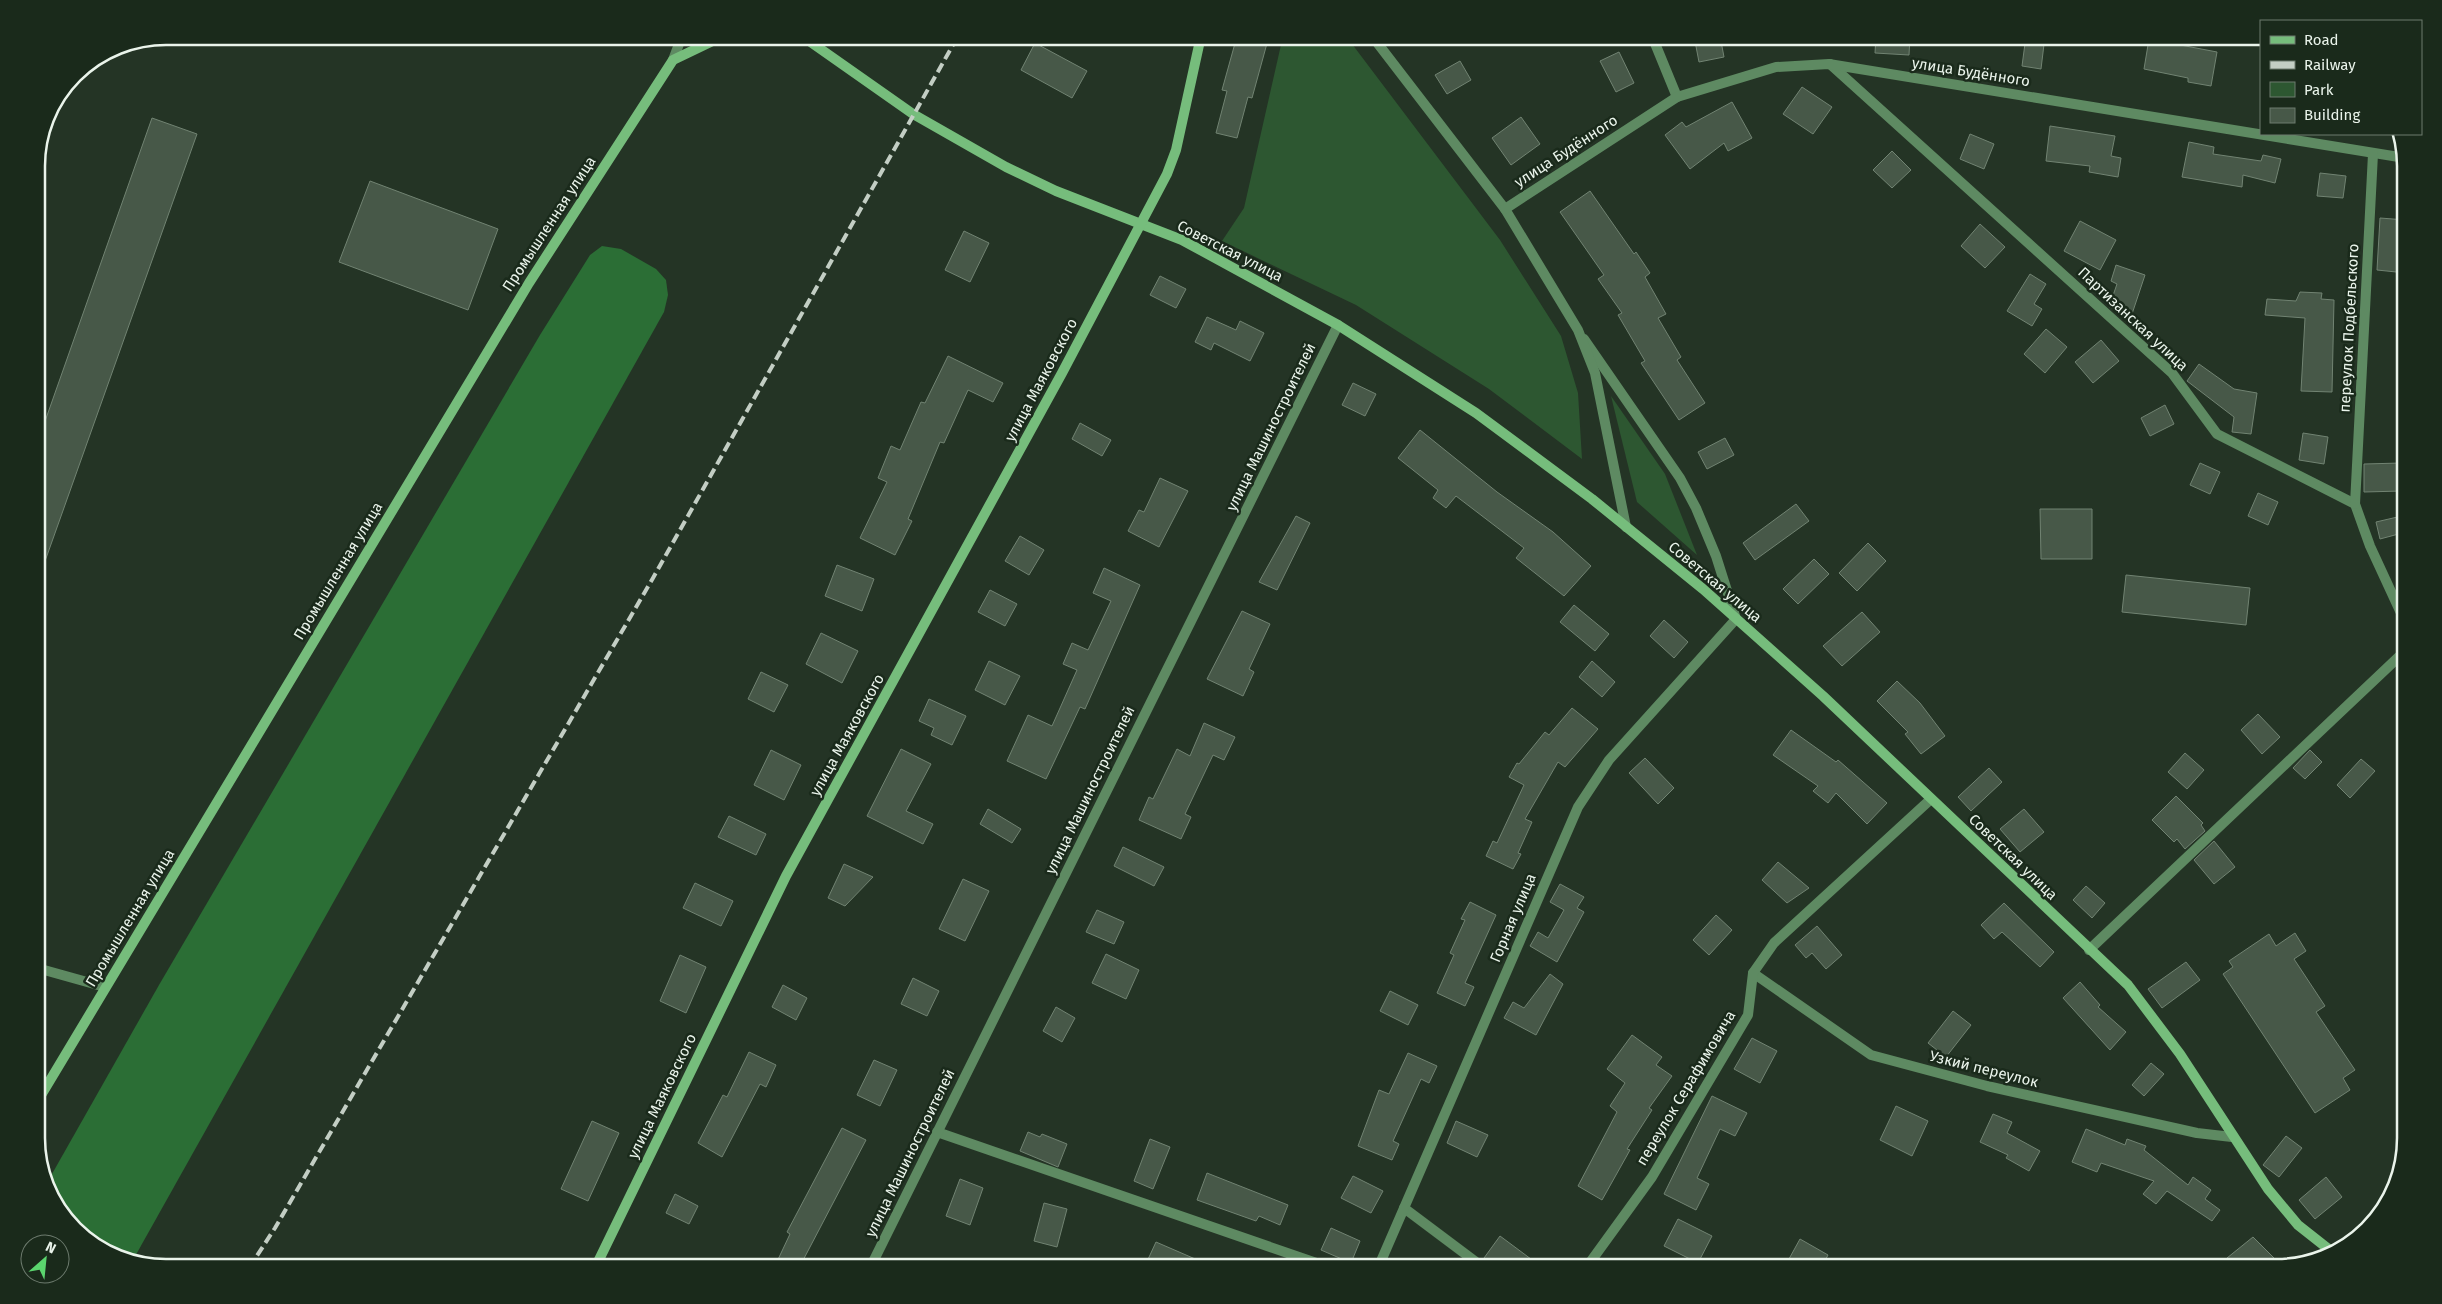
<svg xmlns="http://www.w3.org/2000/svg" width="2442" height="1304" font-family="'Fira Sans',sans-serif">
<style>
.green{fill:#2d5731}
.forest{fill:#2b6e35}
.building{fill:#475848;stroke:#718372}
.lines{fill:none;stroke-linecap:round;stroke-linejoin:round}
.lane{stroke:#5e8a62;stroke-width:10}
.street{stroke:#5e8a62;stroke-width:10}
.secondary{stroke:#76bd7c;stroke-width:10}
.rail{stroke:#c3cec4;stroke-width:4;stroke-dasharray:10 5;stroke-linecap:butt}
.labels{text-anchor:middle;stroke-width:5;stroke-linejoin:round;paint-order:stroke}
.street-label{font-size:15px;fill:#eaf4eb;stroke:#1a2a1b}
.rim{fill:none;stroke:#eaf4eb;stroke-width:2.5}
</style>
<rect width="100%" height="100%" fill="#243425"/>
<g class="green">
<path d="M1283,36H1346L1500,240L1561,336L1578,393L1582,459L1489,389L1356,305L1222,241L1244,208Z"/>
<path d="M1611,396L1665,474L1697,555L1637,502Z"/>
</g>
<path class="forest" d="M602,246L621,249L656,269L666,280L668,295L664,312L133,1260L109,1254L58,1210L48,1181L159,985L540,335L590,255Z"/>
<g class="building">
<path d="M1237,36H1269L1252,98L1248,97L1237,138L1216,133L1227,91L1222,90Z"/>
<path d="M1694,36H1720L1724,57L1699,62Z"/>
<path d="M1876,36H1910L1909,55L1875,53Z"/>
<path d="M2026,36H2045L2041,69L2022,66Z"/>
<path d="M2149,39L2217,52L2211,86L2188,82V78L2144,69Z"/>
<path d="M1035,43L1087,71L1072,98L1021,70Z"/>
<path d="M1619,52L1634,83L1616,92L1600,61Z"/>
<path d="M1460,61L1471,80L1447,94L1435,75Z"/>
<path d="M1802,87L1832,107L1813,134L1783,114Z"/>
<path d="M1732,102L1752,138L1728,151L1724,143L1690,169L1665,135L1682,122L1686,127Z"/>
<path d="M1521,117L1540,144L1511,165L1492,138Z"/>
<path d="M152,118L197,134L39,578H37V444Z"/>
<path d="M2050,126L2115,136L2111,156L2121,158L2118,177L2089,172L2090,166L2046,161Z"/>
<path d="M1970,134L1994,144L1984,169L1960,159Z"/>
<path d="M2189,142L2214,147L2213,154L2261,161L2263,155L2281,159L2275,183L2243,175L2242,187L2182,177Z"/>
<path d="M1892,151L1911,170L1892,188L1873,170Z"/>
<path d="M2320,173L2346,176L2343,198L2317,196Z"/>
<path d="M370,181L498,229L468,310L339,262Z"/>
<path d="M1590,191L1634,254L1636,252L1650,273L1645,277L1666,314L1658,318L1681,357L1677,360L1705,403L1679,420L1641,363L1645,361L1618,315L1622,313L1598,279L1604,275L1560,212Z"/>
<path d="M2380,218L2406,220V273L2377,270Z"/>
<path d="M2080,221L2116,240L2100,270L2064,251Z"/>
<path d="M1980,224L2005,247L1985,268L1961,246Z"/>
<path d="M964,231L989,243L970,282L945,270Z"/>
<path d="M2116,265L2145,275L2132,314L2109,307L2117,284L2111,281Z"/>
<path d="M2030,274L2046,284L2034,304L2042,309L2032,326L2007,311Z"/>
<path d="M1160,276L1186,289L1176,308L1150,295Z"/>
<path d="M2300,292L2322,293L2321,299L2334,300L2332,392L2301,391L2305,318L2265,315L2267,299L2296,301Z"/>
<path d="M1207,317L1236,330L1240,321L1264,333L1250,361L1214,343L1211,350L1195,342Z"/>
<path d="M2046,329L2067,347L2045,373L2024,354Z"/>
<path d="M2101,340L2119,361L2093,383L2075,362Z"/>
<path d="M948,356L1003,383L993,402L968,390L944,443L940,442L908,519L912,521L895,555L860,538L887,482L878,478L891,446L900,450L921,402L925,403Z"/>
<path d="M2199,364L2234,389L2257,393L2251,434L2232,432L2234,417L2187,381Z"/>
<path d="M1353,383L1376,394L1365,416L1342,405Z"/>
<path d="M2165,405L2174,424L2150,436L2141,418Z"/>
<path d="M1080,423L1111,440L1102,456L1072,439Z"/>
<path d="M1420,430L1497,492L1553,532L1591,566L1564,596L1516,558L1524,548L1456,496L1446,508L1433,498L1438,490L1398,458Z"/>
<path d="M2303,433L2328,437L2324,464L2299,460Z"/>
<path d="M1725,438L1734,455L1707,469L1698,452Z"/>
<path d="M2200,463L2220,472L2210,494L2190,485Z"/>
<path d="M2401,463L2402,491L2364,492V464Z"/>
<path d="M1160,478L1188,491L1159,547L1128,531L1139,510L1144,512Z"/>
<path d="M2258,493L2278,502L2268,525L2248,516Z"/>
<path d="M1796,504L1809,521L1755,560L1743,543Z"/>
<path d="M2040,509H2092V559H2041Z"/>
<path d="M2406,515V532L2380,539L2376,522Z"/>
<path d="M1296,516L1310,523L1277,590L1259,582Z"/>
<path d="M1020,536L1044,550L1029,575L1005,561Z"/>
<path d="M1868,543L1886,561L1857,591L1839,573Z"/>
<path d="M1814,559L1829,574L1798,604L1783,589Z"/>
<path d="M837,565L874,579L862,611L825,596Z"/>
<path d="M1104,568L1140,585L1085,709L1080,707L1046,779L1007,761L1028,715L1052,726L1077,670L1063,664L1072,643L1088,650L1111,601L1093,593Z"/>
<path d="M2126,575L2250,588L2246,625L2122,612Z"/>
<path d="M990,590L1017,604L1005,626L978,612Z"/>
<path d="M1574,605L1609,634L1595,651L1560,622Z"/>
<path d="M1242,611L1270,624L1249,669L1254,672L1243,696L1207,679Z"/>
<path d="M1862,612L1880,632L1842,666L1823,646Z"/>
<path d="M1664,620L1688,642L1674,658L1650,636Z"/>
<path d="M821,633L858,651L842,683L806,664Z"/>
<path d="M989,661L1020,676L1005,705L975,690Z"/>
<path d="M1592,661L1615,682L1602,697L1579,677Z"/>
<path d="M761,672L788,685L774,712L748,699Z"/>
<path d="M1897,681L1920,703L1945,736L1921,754L1905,734L1908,732L1877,701Z"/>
<path d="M929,699L966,716L952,745L931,735L934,728L919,721Z"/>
<path d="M1572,708L1598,729L1565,767L1558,762L1525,819L1532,822L1518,853L1521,854L1513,869L1486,856L1493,841L1497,843L1524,785L1509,777L1517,763L1519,764L1545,732L1549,735Z"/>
<path d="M2258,714L2280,737L2262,754L2241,730Z"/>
<path d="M1204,723L1235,737L1224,760L1213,755L1185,814L1191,817L1181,839L1139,820L1149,797L1153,799L1177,749L1190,756Z"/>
<path d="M1791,730L1836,762L1838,760L1887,803L1867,824L1836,793L1828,803L1813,791L1818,786L1773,755Z"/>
<path d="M901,749L931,764L906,811L933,824L923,844L867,816Z"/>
<path d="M771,750L801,765L784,800L754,785Z"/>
<path d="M2310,750L2322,762L2305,779L2293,768Z"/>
<path d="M2185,753L2204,770L2187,789L2168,772Z"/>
<path d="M1645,758L1674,788L1658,804L1629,773Z"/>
<path d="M2361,759L2375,771L2350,798L2337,785Z"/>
<path d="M1989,768L2002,782L1971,811L1958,797Z"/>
<path d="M2176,796L2203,823L2201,825L2205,831L2185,849L2177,839L2174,842L2152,820Z"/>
<path d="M988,809L1021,829L1012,843L980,824Z"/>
<path d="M2024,809L2044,832L2020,852L2000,829Z"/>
<path d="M729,816L766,834L756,855L718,837Z"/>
<path d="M2214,841L2235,867L2214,884L2194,860Z"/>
<path d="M1123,847L1164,867L1154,886L1114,866Z"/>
<path d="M1778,862L1809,888L1787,903L1762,880Z"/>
<path d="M844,864L873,877L845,906L828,898Z"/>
<path d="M963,879L989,891L965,941L939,929Z"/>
<path d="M695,883L733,901L721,926L683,908Z"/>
<path d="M1560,884L1584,897L1577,908L1584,912L1557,962L1530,946L1538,932L1548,938L1564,910L1550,902Z"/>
<path d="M2086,886L2105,903L2092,918L2073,900Z"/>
<path d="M1470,902L1496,915L1465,983L1474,987L1465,1006L1437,993L1454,955L1450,953L1465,920L1461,919Z"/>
<path d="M2004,903L2054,952L2040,967L2002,932L1994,939L1981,925Z"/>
<path d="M1097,910L1124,922L1114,944L1086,932Z"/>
<path d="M1716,915L1732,930L1709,955L1693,940Z"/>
<path d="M1817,926L1842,955L1826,969L1812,953L1806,958L1795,945Z"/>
<path d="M2295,933L2306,951L2294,959L2325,1006L2316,1012L2355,1070L2343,1078L2350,1090L2315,1113L2223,974L2233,967L2229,961L2269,934L2276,946Z"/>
<path d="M1106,954L1139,970L1126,999L1092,983Z"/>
<path d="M680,955L706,967L686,1013L660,1001Z"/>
<path d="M2186,962L2200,980L2162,1008L2148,989Z"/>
<path d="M1550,974L1563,984L1536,1035L1504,1018L1513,1002L1524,1008Z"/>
<path d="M913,978L939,991L927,1016L901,1004Z"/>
<path d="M2080,982L2100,1005L2098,1007L2126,1032L2110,1050L2063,998Z"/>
<path d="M783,985L807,998L796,1020L772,1007Z"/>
<path d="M1390,991L1418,1005L1408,1025L1380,1011Z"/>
<path d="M1056,1007L1075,1018L1062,1042L1043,1031Z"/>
<path d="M1953,1011L1971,1025L1946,1057L1928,1043Z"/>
<path d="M1632,1035L1662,1057L1656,1065L1672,1076L1649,1108L1652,1110L1627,1149L1630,1150L1602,1200L1578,1186L1617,1112L1610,1106L1625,1083L1607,1069Z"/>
<path d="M1752,1038L1777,1051L1760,1083L1734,1069Z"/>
<path d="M749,1052L776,1065L766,1087L760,1084L722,1157L698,1143L723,1095L727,1097Z"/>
<path d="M1408,1053L1437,1066L1429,1083L1421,1079L1393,1141L1399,1144L1392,1160L1358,1146L1379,1090L1389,1094Z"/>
<path d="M874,1060L897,1070L880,1106L857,1095Z"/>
<path d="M2151,1063L2164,1074L2144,1096L2132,1085Z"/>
<path d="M1712,1096L1747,1113L1735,1136L1720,1129L1697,1178L1709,1184L1696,1210L1664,1194Z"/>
<path d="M1896,1106L1928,1121L1912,1156L1880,1140Z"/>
<path d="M1993,1114L2012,1122L2007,1133L2040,1151L2029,1171L2006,1158L2008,1155L1980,1142Z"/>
<path d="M592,1121L619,1133L588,1201L561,1189Z"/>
<path d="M1456,1121L1488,1135L1477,1157L1447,1143Z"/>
<path d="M842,1128L866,1140L799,1268H774L790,1234L787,1232Z"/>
<path d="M2086,1129L2125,1145L2127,1139L2146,1146L2144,1150L2188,1185L2193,1177L2211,1190L2205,1199L2220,1210L2212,1221L2167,1191L2156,1204L2143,1194L2154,1181L2101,1163L2097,1172L2072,1162Z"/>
<path d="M1028,1132L1040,1137L1042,1134L1067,1144L1058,1167L1020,1151Z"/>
<path d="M2286,1136L2302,1148L2279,1177L2263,1165Z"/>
<path d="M1150,1139L1170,1147L1153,1189L1134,1181Z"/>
<path d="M1207,1173L1288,1205L1280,1225L1259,1216L1256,1221L1197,1200Z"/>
<path d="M1353,1176L1383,1191L1371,1213L1341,1198Z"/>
<path d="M2326,1177L2342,1197L2315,1219L2299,1200Z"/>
<path d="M960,1179L983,1188L970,1225L946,1216Z"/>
<path d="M675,1194L698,1206L689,1224L666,1213Z"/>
<path d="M1044,1203L1067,1209L1057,1247L1034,1241Z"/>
<path d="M1678,1219L1712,1236L1698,1263L1664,1246Z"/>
<path d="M1331,1228L1360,1241L1351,1263L1321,1250Z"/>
<path d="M1500,1236L1543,1268H1497L1484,1258Z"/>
<path d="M2253,1237L2282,1266L2237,1268L2227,1258Z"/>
<path d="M1800,1239L1828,1255L1821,1268H1784Z"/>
<path d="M1156,1242L1216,1268H1144Z"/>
</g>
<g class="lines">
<g class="lane">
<path d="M1584,339L1680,478L1696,508L1716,556L1736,619"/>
<path d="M37,968L105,987"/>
</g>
<g class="street">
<path d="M1372,36L1505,209L1578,330L1595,373L1626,527"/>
<path d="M1652,36L1677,97"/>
<path d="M673,60L682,36"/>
<path d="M1830,64L2172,373L2217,434L2355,504L2370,546L2406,624"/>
<path d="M1505,209L1677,97L1776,67L1829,64L2405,158"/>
<path d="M2355,504L2373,154"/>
<path d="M2089,950L2406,650"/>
<path d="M1753,973L1871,1055L1987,1086L2197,1133L2232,1137"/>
<path d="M937,1132L1331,1268"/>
<path d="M1404,1208L1484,1268"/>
<path d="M870,1268L1338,325"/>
<path d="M1378,1268L1578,807L1609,760L1736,619"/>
<path d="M1586,1268L1652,1177L1748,1015L1753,973L1774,943L1931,799"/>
</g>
<g class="secondary">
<path d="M802,36L913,114L1006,167L1056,191L1182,240L1338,325L1476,413L1592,499L1703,589L1823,696L2128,985L2180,1054L2268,1189L2298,1225L2331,1251"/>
<path d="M37,1102L529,283L673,60L723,36"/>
<path d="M595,1268L786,876L1062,373L1167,174L1176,150L1201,36"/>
</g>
<path class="rail" d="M249,1268L275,1228L653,578L958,36"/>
</g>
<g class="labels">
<g class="street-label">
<text transform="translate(1971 72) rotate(9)" y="5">улица Будённого</text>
<text transform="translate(1566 151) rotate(-33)" y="5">улица Будённого</text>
<text transform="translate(549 224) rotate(-57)" y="5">Промышленная улица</text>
<text transform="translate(1230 251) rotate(27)" y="5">Советская улица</text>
<text transform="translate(2133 319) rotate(43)" y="5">Партизанская улица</text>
<text transform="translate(2349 328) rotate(-87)" y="5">переулок Подбельского</text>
<text transform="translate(1041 380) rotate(-62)" y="5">улица Маяковского</text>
<text transform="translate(1271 427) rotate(-64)" y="5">улица Машиностроителей</text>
<text transform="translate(338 571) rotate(-59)" y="5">Промышленная улица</text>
<text transform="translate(1715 582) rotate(40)" y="5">Советская улица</text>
<text transform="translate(847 735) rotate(-61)" y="5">улица Маяковского</text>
<text transform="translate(1090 790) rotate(-64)" y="5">улица Машиностроителей</text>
<text transform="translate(2013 857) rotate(44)" y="5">Советская улица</text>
<text transform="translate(130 918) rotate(-59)" y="5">Промышленная улица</text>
<text transform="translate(1513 918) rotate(-67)" y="5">Горная улица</text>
<text transform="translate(1984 1069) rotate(14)" y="5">Узкий переулок</text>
<text transform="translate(1686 1088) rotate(-59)" y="5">переулок Серафимовича</text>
<text transform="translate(662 1096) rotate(-64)" y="5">улица Маяковского</text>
<text transform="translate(910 1153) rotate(-64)" y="5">улица Машиностроителей</text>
</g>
</g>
<path d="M0 0H2442V1304H0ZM166 45H2276A121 121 0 0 1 2397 166V1138A121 121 0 0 1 2276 1259H166A121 121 0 0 1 45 1138V166A121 121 0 0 1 166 45Z" fill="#1a2a1b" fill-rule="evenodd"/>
<path class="rim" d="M166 45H2276A121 121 0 0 1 2397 166V1138A121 121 0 0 1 2276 1259H166A121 121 0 0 1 45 1138V166A121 121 0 0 1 166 45Z"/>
<rect x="2260" y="20" width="162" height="115" fill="#1a2a1b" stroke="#6d7b6e"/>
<rect x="2270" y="36" width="25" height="8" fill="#76bd7c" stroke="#6d7b6e"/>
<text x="2304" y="45" font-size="15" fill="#eaf4eb">Road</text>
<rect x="2270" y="61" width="25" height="8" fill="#c3cec4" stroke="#6d7b6e"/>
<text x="2304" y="70" font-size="15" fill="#eaf4eb">Railway</text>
<rect x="2270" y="82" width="25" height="15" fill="#2d5731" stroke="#6d7b6e"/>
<text x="2304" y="95" font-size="15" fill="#eaf4eb">Park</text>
<rect x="2270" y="108" width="25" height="15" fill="#475848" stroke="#6d7b6e"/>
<text x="2304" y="120" font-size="15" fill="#eaf4eb">Building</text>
<g transform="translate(45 1259) rotate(27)"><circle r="24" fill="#1a2a1b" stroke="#6d7b6e"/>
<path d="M0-4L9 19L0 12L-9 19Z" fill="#5bd56e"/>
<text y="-8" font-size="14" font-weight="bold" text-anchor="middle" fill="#eaf4eb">N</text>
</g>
</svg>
